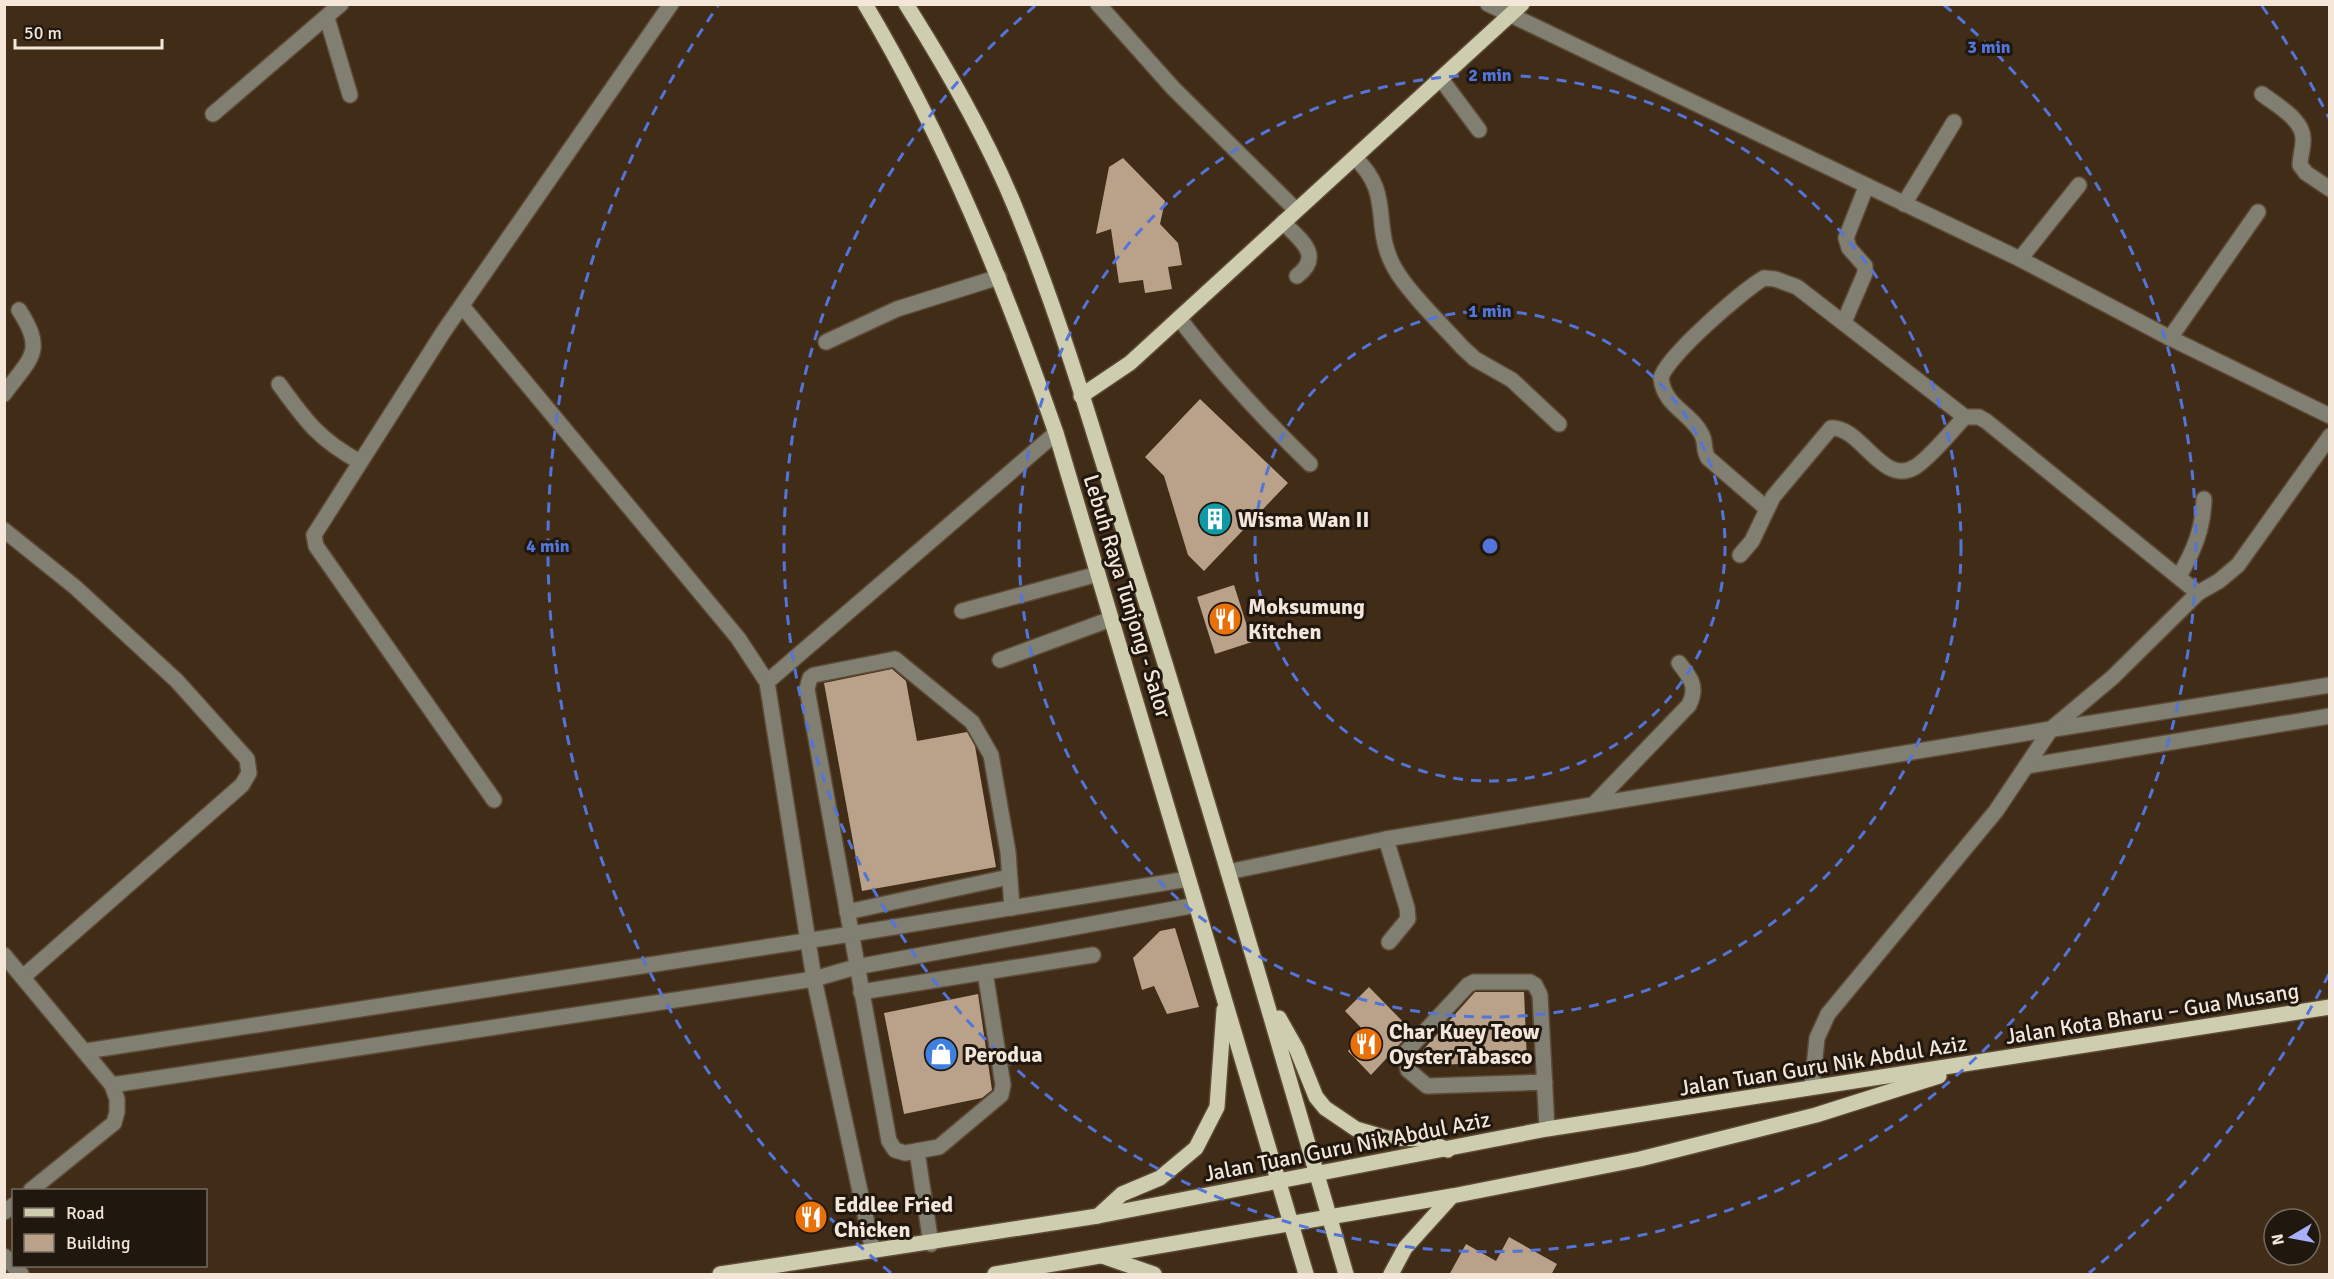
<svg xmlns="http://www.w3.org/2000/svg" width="2334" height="1279" font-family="Signika,sans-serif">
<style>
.building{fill:#baa189}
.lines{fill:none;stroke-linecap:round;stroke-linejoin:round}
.minor-casing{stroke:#5d4a36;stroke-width:18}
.major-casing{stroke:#5d4a36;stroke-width:18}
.minor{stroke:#807f71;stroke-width:15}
.major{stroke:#cfcdaf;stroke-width:15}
.ring{fill:none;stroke:#5374d8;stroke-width:3;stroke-dasharray:10 8}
.labels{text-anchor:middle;stroke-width:6;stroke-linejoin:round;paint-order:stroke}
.poi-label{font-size:22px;font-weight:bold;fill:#f4e7da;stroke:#20170e;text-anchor:start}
.street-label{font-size:22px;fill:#f4e7da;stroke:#20170e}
.centre{fill:#5374d8;stroke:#20170e;stroke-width:3}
.ring-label{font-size:18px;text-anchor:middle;font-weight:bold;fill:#5374d8;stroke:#20170e;stroke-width:6;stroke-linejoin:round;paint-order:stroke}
</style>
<rect width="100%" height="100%" fill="#402c17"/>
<g class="building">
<path d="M1123,158L1165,201L1160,224L1178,243L1182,265L1168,267L1172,289L1145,293L1143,280L1119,283L1111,229L1096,234L1109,167Z"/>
<path d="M1200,399L1288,483L1204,571L1188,555L1164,476L1145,457Z"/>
<path d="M1234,585L1252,642L1215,654L1197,597Z"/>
<path d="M892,669L906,681L917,741L967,732L975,746L996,867L862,891L824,683Z"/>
<path d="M1175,928L1199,1007L1167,1014L1154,986L1142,990L1133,958L1160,931Z"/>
<path d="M1369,987L1412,1031L1371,1075L1348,1051L1366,1033L1345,1011Z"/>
<path d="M1475,992H1524L1527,1061L1437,1065L1422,1051Z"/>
<path d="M978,994L992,1090L982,1098L904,1114L884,1013Z"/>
<path d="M1509,1237L1557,1264L1551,1275H1449L1466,1244L1496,1261Z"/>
</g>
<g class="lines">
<g class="minor-casing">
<g id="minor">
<path d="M1098,4L1173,88L1296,210"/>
<path d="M1488,4L2020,259L2170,338L2330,416"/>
<path d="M327,18L350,95"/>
<path d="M1441,79L1479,130"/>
<path d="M2262,94C2276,105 2305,120 2303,141C2303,149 2300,157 2300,165L2306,173L2330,189"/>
<path d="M213,114L341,4"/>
<path d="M1355,158C1394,194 1371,225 1394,267C1406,290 1444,327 1463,348L1475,359L1512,380L1559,424"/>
<path d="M1904,204L1954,122"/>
<path d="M1283,222C1300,240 1324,255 1297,276"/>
<path d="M2020,259L2079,185"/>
<path d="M462,306L738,638L767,682L814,979L873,1251"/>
<path d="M1179,318C1218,370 1263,418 1310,464"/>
<path d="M1844,322L1865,273V266L1849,248L1846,238L1866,187"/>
<path d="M2170,338L2258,212"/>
<path d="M826,342L897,309L999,277"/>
<path d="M279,384C306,421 318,439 360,462"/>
<path d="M4,394C31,357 46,352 19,310"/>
<path d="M1766,508L1708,458C1703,450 1706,443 1702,435C1691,412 1664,407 1661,378C1666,357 1742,291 1764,278L1775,279L1797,287L1965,417"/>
<path d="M4,530L75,587L177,681L247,759L249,773L242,785L23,977"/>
<path d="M1740,555L1752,541L1773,497L1831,428C1861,426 1882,487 1915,467C1931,457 1951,431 1965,417H1979L1986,421L2198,593"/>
<path d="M2179,576C2194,551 2203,529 2204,499"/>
<path d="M962,611L1098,574"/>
<path d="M1000,660L1111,619"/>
<path d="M767,682L1056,433"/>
<path d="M2051,729L2113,677L2198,593L2219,581L2238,565L2330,436"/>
<path d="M2054,729L2330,685"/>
<path d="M2027,766L2330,716"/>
<path d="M494,800L316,546L314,535L444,331L671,4"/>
<path d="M1594,804L1689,705C1698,687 1691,678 1679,663"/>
<path d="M1386,839L1407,908L1408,919L1389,942"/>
<path d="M1228,872L1386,839L2051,729L1996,811L1828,1014L1817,1038L1812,1087"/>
<path d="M847,912L1009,877"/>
<path d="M4,955L112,1085L117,1099V1112L114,1123L31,1190"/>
<path d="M985,972L1003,1085L1001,1095L939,1147L905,1153L895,1150L889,1141L807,689L810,678L814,675L895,659L972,722L991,755L1008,852L1012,908"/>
<path d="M861,992L1093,955"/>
<path d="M86,1051L851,934L1188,879"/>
<path d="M1545,1082L1427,1086L1408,1070L1404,1054L1468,985L1474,982H1530L1535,985L1540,995L1547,1129"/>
<path d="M112,1085L814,979L856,967L1196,905"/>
<path d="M917,1151L931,1244"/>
<path d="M4,1212L14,1205"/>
<path d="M4,1256L21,1274"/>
</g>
</g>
<g class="major-casing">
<g id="major">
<path d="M865,4C946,140 1004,284 1056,433L1306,1274"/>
<path d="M906,4C947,69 986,136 1015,207C1063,324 1098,447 1135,567C1209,802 1277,1038 1346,1274"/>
<path d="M1081,396L1130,363L1522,4"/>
<path d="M1279,1018L1297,1050L1316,1097L1325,1108L1356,1129L1387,1138L1422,1139L1448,1150"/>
<path d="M1098,1216L1122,1194L1160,1178L1196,1148L1217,1107L1224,1010"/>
<path d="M1102,1256L1154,1274"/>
<path d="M720,1274L1098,1216L1547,1129L2330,1007"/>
<path d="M995,1274L1452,1196L1640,1159L1816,1115L1939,1076"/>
<path d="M1391,1274L1405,1248L1452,1196"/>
</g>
</g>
<use href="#minor" class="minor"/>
<use href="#major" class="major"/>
</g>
<g class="ring">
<circle cx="1490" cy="546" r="235"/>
<circle cx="1490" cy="546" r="471"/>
<path d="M1944 5A706 706 0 1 1 1036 5"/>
<path d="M2329 974A942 942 0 0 1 2089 1273M891 1273A942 942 0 0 1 718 6M2262 6A942 942 0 0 1 2329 118"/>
</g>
<defs>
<g id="building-disc" transform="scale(1.725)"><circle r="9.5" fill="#0f9aa8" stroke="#20170e"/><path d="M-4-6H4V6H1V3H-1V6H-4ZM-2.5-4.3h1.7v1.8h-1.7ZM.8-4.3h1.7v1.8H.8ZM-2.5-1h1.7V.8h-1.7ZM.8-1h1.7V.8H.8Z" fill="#fff"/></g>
<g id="restaurant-disc" transform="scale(1.725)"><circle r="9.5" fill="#e8710a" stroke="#20170e"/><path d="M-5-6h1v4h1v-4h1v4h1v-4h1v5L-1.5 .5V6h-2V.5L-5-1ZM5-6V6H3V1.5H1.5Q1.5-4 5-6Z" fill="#fff"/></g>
<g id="shop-disc" transform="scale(1.725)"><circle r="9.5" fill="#3f7fe0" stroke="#20170e"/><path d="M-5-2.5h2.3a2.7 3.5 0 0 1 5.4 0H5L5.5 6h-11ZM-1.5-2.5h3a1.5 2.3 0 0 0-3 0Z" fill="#fff"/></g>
</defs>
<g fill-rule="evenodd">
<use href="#building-disc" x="1215" y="519"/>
<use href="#restaurant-disc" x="1225" y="619"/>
<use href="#restaurant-disc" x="1366" y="1044"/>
<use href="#shop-disc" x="941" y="1054"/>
<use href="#restaurant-disc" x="811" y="1217"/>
</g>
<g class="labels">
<g class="poi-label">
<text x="1238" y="527">Wisma Wan II</text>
<text x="1248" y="614">Moksumung<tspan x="1248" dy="25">Kitchen</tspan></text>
<text x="1389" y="1039">Char Kuey Teow<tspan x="1389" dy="25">Oyster Tabasco</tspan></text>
<text x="964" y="1062">Perodua</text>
<text x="834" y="1212">Eddlee Fried<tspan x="834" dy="25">Chicken</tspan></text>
</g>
<g class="street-label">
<text transform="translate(1128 596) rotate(73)" y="8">Lebuh Raya Tunjong - Salor</text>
<text transform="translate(2152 1013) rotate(-9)" y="8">Jalan Kota Bharu – Gua Musang</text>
<text transform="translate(1823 1065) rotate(-9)" y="8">Jalan Tuan Guru Nik Abdul Aziz</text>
<text transform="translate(1347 1146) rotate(-11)" y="8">Jalan Tuan Guru Nik Abdul Aziz</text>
</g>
</g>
<circle cx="1490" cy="546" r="9" class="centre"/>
<g class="ring-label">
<text x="1989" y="53">3 min</text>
<text x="1490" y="81">2 min</text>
<text x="1490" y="317">1 min</text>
<text x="548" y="552">4 min</text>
</g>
<rect width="2334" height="1279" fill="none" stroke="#f4e7da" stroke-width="12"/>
<rect x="12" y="1189" width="195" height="78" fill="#20170e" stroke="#756a60" stroke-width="1.5"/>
<rect x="24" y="1208" width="30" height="9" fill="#cfcdaf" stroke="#756a60" stroke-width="1.5"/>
<text x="66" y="1219" font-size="18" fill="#f4e7da">Road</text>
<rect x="24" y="1234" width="30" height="18" fill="#baa189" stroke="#756a60" stroke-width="1.5"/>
<text x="66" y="1249" font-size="18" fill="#f4e7da">Building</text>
<g transform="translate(2292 1237) rotate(260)"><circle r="28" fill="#20170e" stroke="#756a60" stroke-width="1.5"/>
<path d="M0-4.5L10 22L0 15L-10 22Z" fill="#a8b0fc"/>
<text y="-9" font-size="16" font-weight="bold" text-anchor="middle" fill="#f4e7da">N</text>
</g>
<path d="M15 39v9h147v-9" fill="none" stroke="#f4e7da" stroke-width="3"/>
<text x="24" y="39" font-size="18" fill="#f4e7da" stroke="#20170e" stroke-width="4.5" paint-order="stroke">50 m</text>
</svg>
